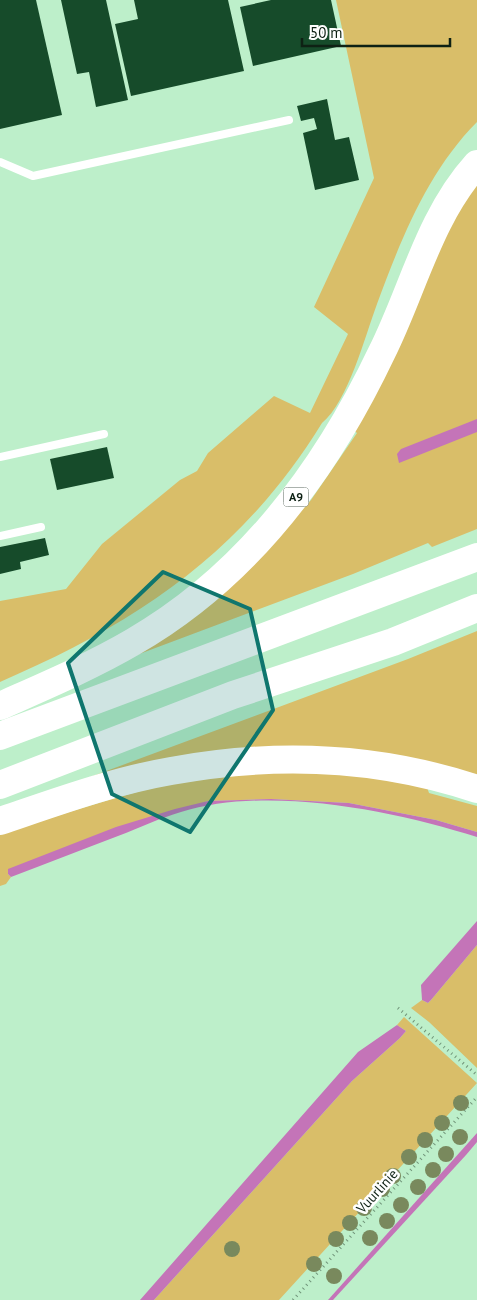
<svg xmlns="http://www.w3.org/2000/svg" width="477" height="1300" font-family="'PT Sans',sans-serif">
<style>
.green{fill:#d9be69}
.water{fill:#c474b8}
.building{fill:#164b2a}
.lines{fill:none;stroke-linecap:round;stroke-linejoin:round}
.path{stroke:#71957a;stroke-width:3;stroke-dasharray:1 4;stroke-linecap:butt}
.service{stroke:#fff;stroke-width:8}
.motorway{stroke:#fff;stroke-width:28}
.tree{fill:#79895d}
.marked{fill:#0f766e;fill-opacity:0.2;stroke:#0f766e;stroke-width:4;stroke-linejoin:round}
.labels{text-anchor:middle;stroke-width:5;stroke-linejoin:round;paint-order:stroke}
.shield{fill:#fff;stroke:#56645a;stroke-width:1}
.shield-label{font-size:12px;font-weight:bold;fill:#0e2114}
.street-label{font-size:14px;fill:#0e2114;stroke:#fff}
</style>
<rect width="100%" height="100%" fill="#bdefca"/>
<g class="green">
<path d="M336,0H477V122C428,171 401,239 377,304C365,336 348,402 322,423C242,553 137,623 0,682V601L66,589L102,544L180,480L197,471L208,453L274,396L310,413L348,334L314,307L374,178Z"/>
<path d="M477,176V529L432,547L428,543L353,574L118,662L277,538L311,500L357,433L352,429L437,244Z"/>
<path d="M477,631V778L375,754L66,786L408,659Z"/>
<path d="M304,771L352,774L427,787L429,793L477,806V832L436,820L349,803L271,799L208,801L8,874L11,877L6,884L0,886V835C61,814 123,794 186,780C225,772 265,773 304,771Z"/>
<path d="M477,945V1068L429,1022L411,1008L422,1000L428,1003L431,1000Z"/>
<path d="M404,1017L477,1083L279,1300H154L352,1081L400,1038L406,1031L397,1025Z"/>
</g>
<g class="water">
<path d="M477,419V432L399,463L397,454L401,449Z"/>
<path d="M271,799L349,803L436,820L477,832V837C393,810 267,785 181,812C160,818 139,828 118,836C82,850 47,863 11,877L8,874V869L116,827L175,809L208,801Z"/>
<path d="M477,921V945L431,1000L428,1003L422,1000L421,985Z"/>
<path d="M397,1025L406,1031L400,1038L352,1081L154,1300H140L358,1052Z"/>
<path d="M477,1133V1142L466,1155L333,1300H328Z"/>
</g>
<g class="building">
<path d="M0,0H36L62,115L0,129Z"/>
<path d="M61,0H106L128,100L96,107L89,72L77,74Z"/>
<path d="M134,0H228L244,71L131,96L115,24L138,19Z"/>
<path d="M271,0H331L341,46L253,66L240,7Z"/>
<path d="M327,99L335,140L349,137L359,180L315,190L303,133L317,129L314,118L301,121L297,106Z"/>
<path d="M107,447L114,478L57,490L50,459Z"/>
<path d="M45,538L49,555L20,562L21,569L0,574V547Z"/>
</g>
<g class="lines">
<g class="path">
<path d="M398,1008L477,1075"/>
<path d="M293,1300L477,1097"/>
</g>
<g class="service">
<path d="M0,162L33,176L289,120"/>
<path d="M0,457L104,434"/>
<path d="M0,536L41,527"/>
</g>
<g class="motorway">
<path d="M0,706C45,686 90,667 133,642C248,576 326,470 382,352C413,290 429,217 477,164"/>
<path d="M0,736L477,557"/>
<path d="M0,785L233,695L393,642L477,608"/>
<path d="M0,821C56,802 113,781 171,771C274,752 378,756 477,789"/>
</g>
</g>
<g class="tree">
<circle cx="461" cy="1103" r="8"/>
<circle cx="442" cy="1123" r="8"/>
<circle cx="460" cy="1137" r="8"/>
<circle cx="425" cy="1140" r="8"/>
<circle cx="446" cy="1154" r="8"/>
<circle cx="409" cy="1157" r="8"/>
<circle cx="433" cy="1170" r="8"/>
<circle cx="393" cy="1176" r="8"/>
<circle cx="418" cy="1187" r="8"/>
<circle cx="382" cy="1189" r="8"/>
<circle cx="401" cy="1205" r="8"/>
<circle cx="364" cy="1208" r="8"/>
<circle cx="387" cy="1221" r="8"/>
<circle cx="350" cy="1223" r="8"/>
<circle cx="370" cy="1238" r="8"/>
<circle cx="336" cy="1239" r="8"/>
<circle cx="232" cy="1249" r="8"/>
<circle cx="314" cy="1264" r="8"/>
<circle cx="334" cy="1276" r="8"/>
</g>
<path class="marked" d="M163,572L250,609L273,710L190,832L112,794L68,663Z"/>
<g class="labels">
<rect class="shield" x="283.5" y="487.5" width="25" height="19" rx="4"/>
<g class="shield-label">
<text x="296" y="501">A9</text>
</g>
<g class="street-label">
<text transform="translate(377 1191) rotate(-48)" y="5">Vuurlinie</text>
</g>
</g>
<path d="M302 38v8h148v-8" fill="none" stroke="#0e2114" stroke-width="2.5"/>
<text x="310" y="38" font-size="15" fill="#0e2114" stroke="#ffffff" stroke-width="4" paint-order="stroke">50 m</text>
</svg>
